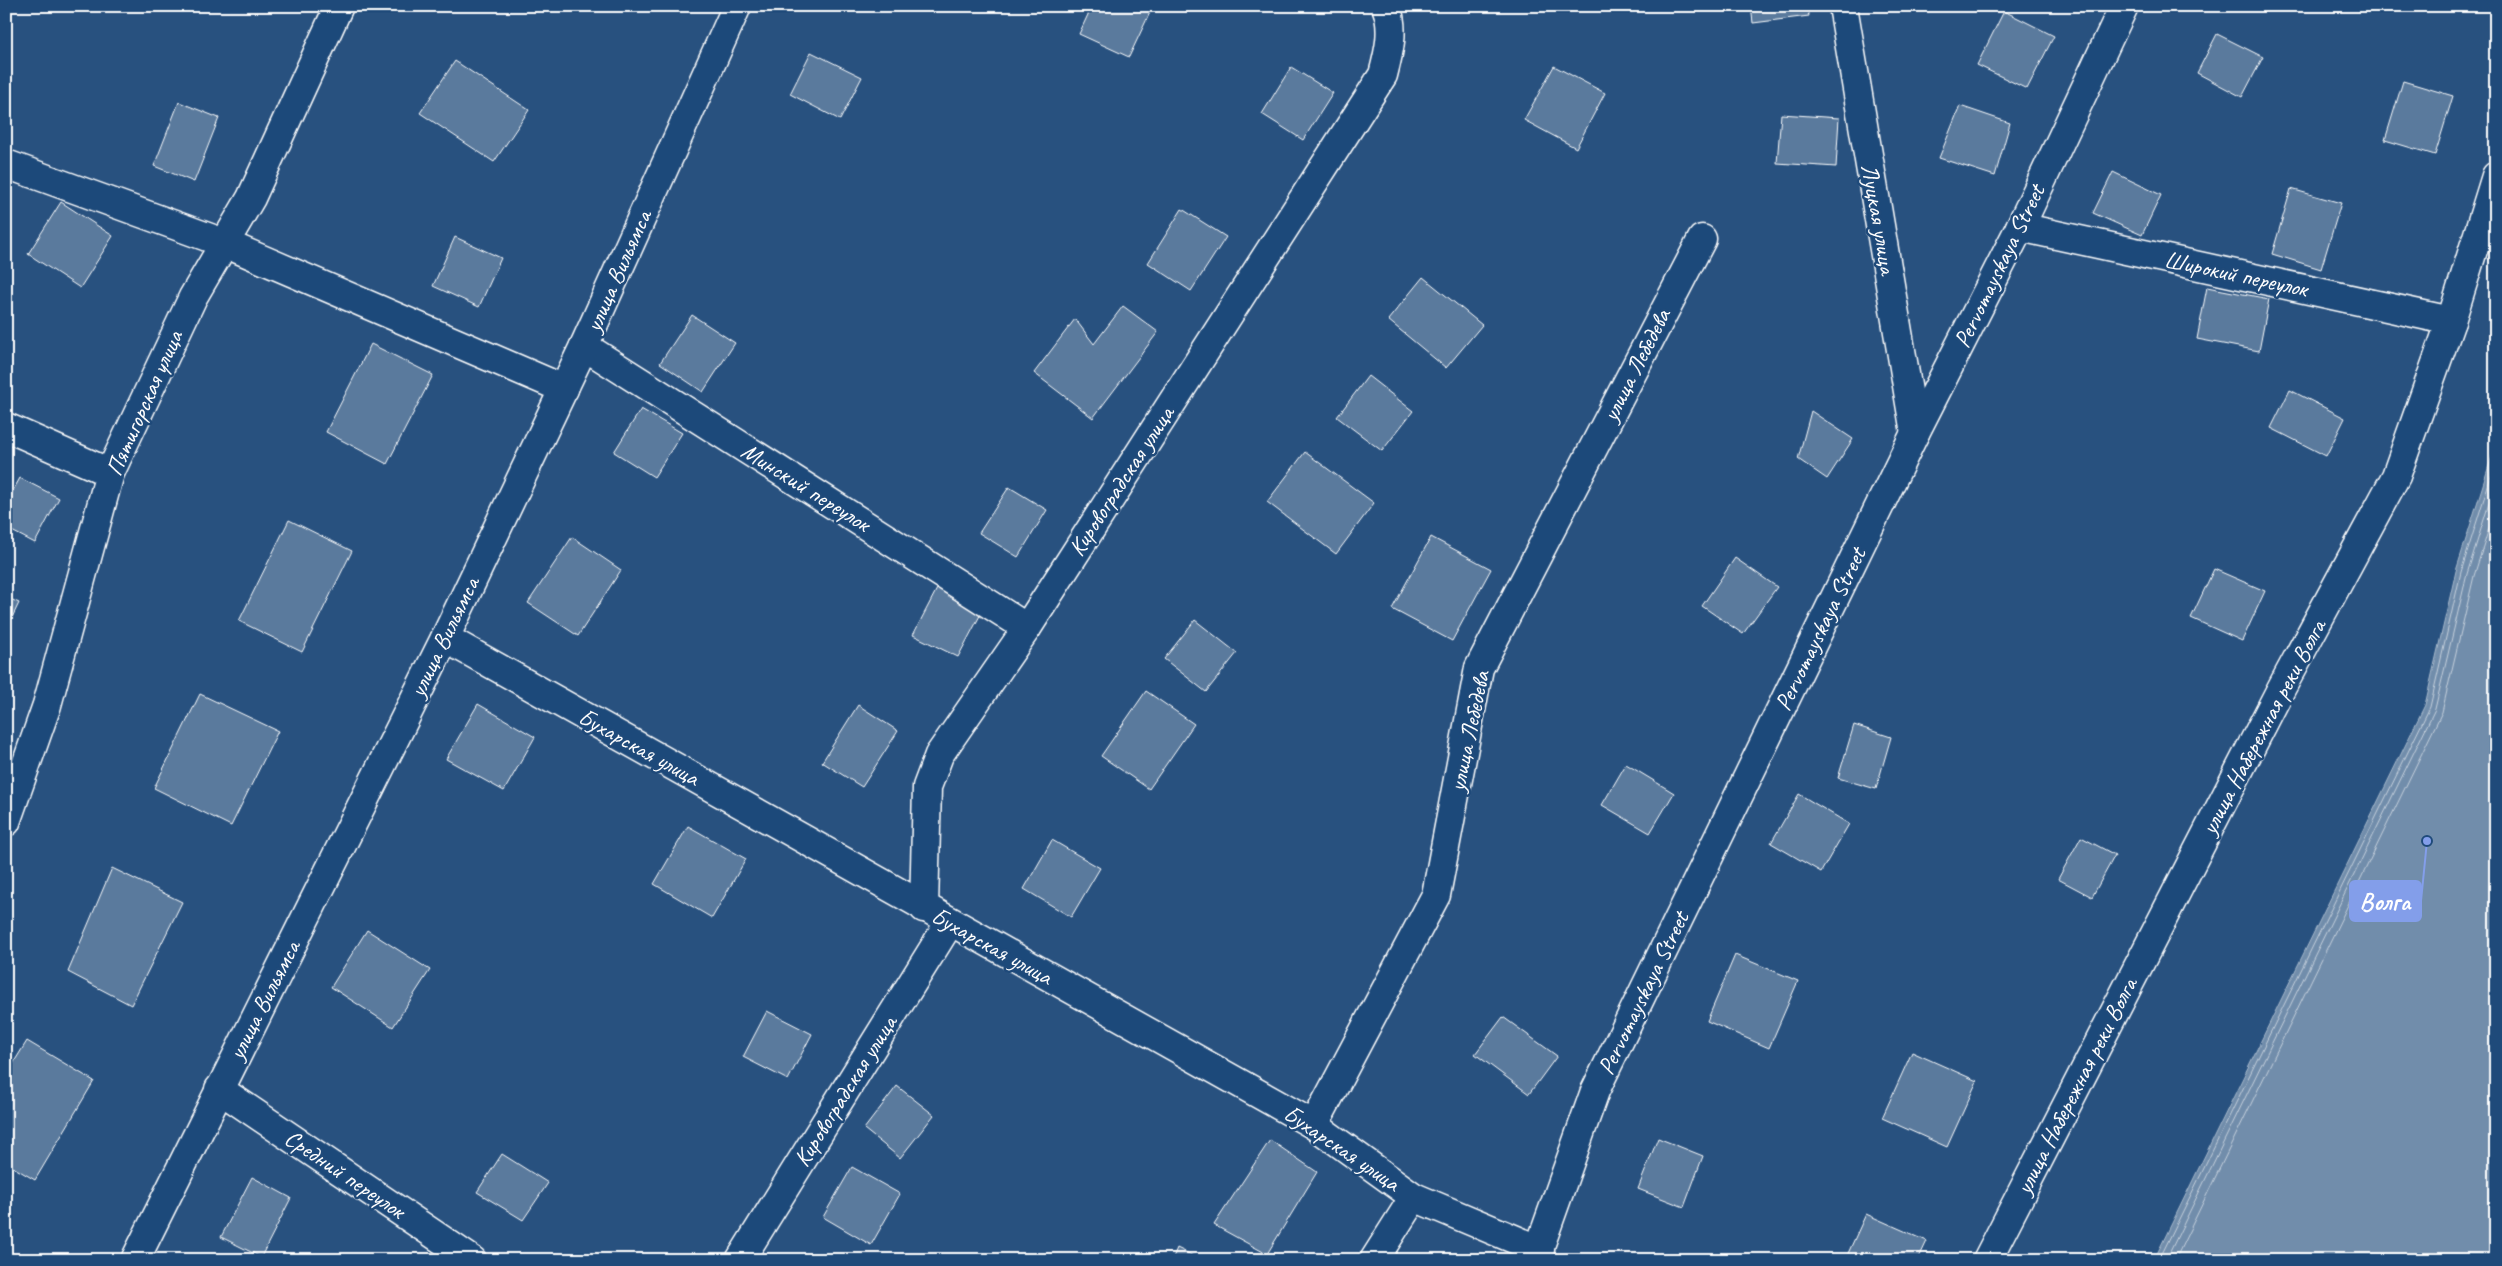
<svg xmlns="http://www.w3.org/2000/svg" width="2502" height="1266" font-family="Caveat,sans-serif">
<style>
.water{fill:#718dab;stroke:#aabbcd}
.lines{fill:none;stroke-linecap:round;stroke-linejoin:round}
.shore{stroke:#c6d1dd;stroke-width:1}
.building{fill:#5a7a9d;stroke:#fff}
.minor-casing{stroke:#fff;stroke-width:31}
.primary-casing{stroke:#fff;stroke-width:31}
.minor{stroke:#1f4a7a;stroke-width:28}
.primary{stroke:#1f4a7a;stroke-width:28}
.labels{text-anchor:middle;stroke-width:5;stroke-linejoin:round;paint-order:stroke}
.street-label{font-size:24px;fill:#fff;stroke:#1f4a7a}
.leader{fill:none;stroke:#839eea;stroke-width:2}
.callout-dot{fill:#839eea;stroke:#1f4a7a;stroke-width:2}
.callout{fill:#839eea;stroke:#839eea;stroke-width:2}
.callout-label{font-size:25px;text-anchor:middle;font-weight:bold;fill:#fff}
</style>
<rect width="100%" height="100%" fill="#28517f"/>
<filter id="ink" filterUnits="userSpaceOnUse"><feTurbulence type="fractalNoise" baseFrequency=".02" numOctaves="2"/><feDisplacementMap in="SourceGraphic" scale="10" xChannelSelector="R" yChannelSelector="G"/><feConvolveMatrix kernelMatrix="1 2 1 2 8 2 1 2 1" color-interpolation-filters="sRGB"/></filter>
<g filter="url(#ink)">
<path class="water" d="M2496,443V1260H2154L2425,705L2456,571Z"/>
<g class="lines">
<g class="shore">
<path d="M2159,1260L2430,707L2461,572L2496,460"/>
<path d="M2166,1260L2435,709L2467,574L2496,481"/>
<path d="M2175,1260L2442,712L2474,576L2496,506"/>
</g>
</g>
<g class="building">
<path d="M1092,6H1153L1129,57L1079,34Z"/>
<path d="M1751,6H1807L1809,16L1753,23Z"/>
<path d="M2004,11L2054,36L2027,89L1977,65Z"/>
<path d="M2217,34L2263,57L2242,97L2197,73Z"/>
<path d="M811,52L862,77L840,120L790,94Z"/>
<path d="M455,61L529,110L494,162L420,113Z"/>
<path d="M1554,66L1605,93L1576,148L1524,120Z"/>
<path d="M1291,67L1333,93L1303,140L1262,114Z"/>
<path d="M2403,81L2453,96L2435,155L2385,140Z"/>
<path d="M179,102L219,118L194,182L154,166Z"/>
<path d="M1960,106L2010,123L1995,176L1939,158Z"/>
<path d="M1781,114L1839,118L1836,167L1777,163Z"/>
<path d="M2113,172L2161,195L2142,235L2093,213Z"/>
<path d="M2291,189L2341,203L2321,269L2272,254Z"/>
<path d="M61,202L113,236L80,288L28,254Z"/>
<path d="M1182,209L1226,237L1191,291L1148,263Z"/>
<path d="M455,237L501,258L479,307L433,286Z"/>
<path d="M1423,277L1482,325L1446,368L1388,320Z"/>
<path d="M2207,287L2269,299L2259,351L2197,339Z"/>
<path d="M1123,306L1158,332L1093,418L1034,373L1075,319L1094,344Z"/>
<path d="M692,315L735,343L703,392L660,363Z"/>
<path d="M371,344L433,375L387,464L326,432Z"/>
<path d="M1368,376L1413,411L1382,451L1337,417Z"/>
<path d="M2290,390L2345,418L2326,456L2271,428Z"/>
<path d="M641,409L682,433L654,477L614,452Z"/>
<path d="M1811,411L1853,439L1827,479L1798,459Z"/>
<path d="M1305,452L1374,503L1336,554L1267,502Z"/>
<path d="M20,478L59,498L35,543L6,528V503Z"/>
<path d="M1009,487L1047,510L1018,557L979,533Z"/>
<path d="M289,520L352,551L302,652L239,621Z"/>
<path d="M572,537L621,570L578,636L528,603Z"/>
<path d="M1431,537L1491,569L1452,641L1392,609Z"/>
<path d="M1735,558L1777,587L1743,634L1702,606Z"/>
<path d="M2214,569L2265,591L2242,641L2191,618Z"/>
<path d="M939,585L984,608L958,657L913,635Z"/>
<path d="M6,597L19,603L6,630Z"/>
<path d="M1195,620L1237,653L1206,692L1164,659Z"/>
<path d="M1146,691L1194,724L1149,789L1101,756Z"/>
<path d="M200,694L278,731L231,826L154,788Z"/>
<path d="M478,704L535,737L504,791L446,759Z"/>
<path d="M858,705L898,731L862,787L822,762Z"/>
<path d="M1854,725L1891,737L1876,789L1838,778Z"/>
<path d="M1626,764L1674,793L1650,833L1602,805Z"/>
<path d="M1799,794L1849,824L1821,872L1771,843Z"/>
<path d="M688,826L746,859L712,918L654,884Z"/>
<path d="M2081,837L2115,855L2092,897L2058,879Z"/>
<path d="M1052,840L1100,868L1071,917L1024,889Z"/>
<path d="M112,868L182,902L131,1005L68,972Z"/>
<path d="M367,930L430,970L393,1027L331,987Z"/>
<path d="M1735,955L1798,981L1769,1048L1707,1021Z"/>
<path d="M767,1011L812,1034L788,1080L743,1057Z"/>
<path d="M1503,1017L1557,1056L1529,1094L1475,1054Z"/>
<path d="M27,1041L94,1081L35,1180L6,1163V1075Z"/>
<path d="M1912,1052L1977,1081L1947,1147L1882,1118Z"/>
<path d="M897,1086L934,1115L900,1158L864,1129Z"/>
<path d="M1658,1138L1703,1156L1684,1207L1638,1189Z"/>
<path d="M1270,1140L1317,1172L1267,1254L1214,1225Z"/>
<path d="M502,1154L548,1183L523,1220L477,1192Z"/>
<path d="M852,1167L900,1194L871,1245L823,1217Z"/>
<path d="M252,1177L291,1198L261,1257L221,1237Z"/>
<path d="M1866,1214L1927,1241L1918,1260H1845Z"/>
<path d="M1177,1248L1202,1260H1172Z"/>
</g>
<g class="lines">
<g class="minor-casing">
<g id="minor">
<path d="M1843,6L1915,433"/>
<path d="M6,164L224,243L564,389"/>
<path d="M2020,227L2451,321"/>
<path d="M584,346L1027,628"/>
<path d="M6,427L110,473"/>
<path d="M445,638L1314,1125L1414,1197L1540,1250"/>
<path d="M6,822L47,705L110,473L193,297L251,198L339,6"/>
<path d="M924,908L927,787L939,755L1027,628L1383,75C1389,52 1395,29 1386,6"/>
<path d="M219,1089L472,1260"/>
<path d="M1314,1125L1436,895L1479,668L1702,239"/>
<path d="M740,1260L950,922"/>
<path d="M1374,1260L1414,1197"/>
<path d="M1535,1260L1595,1091L1915,433L2020,227L2124,6"/>
<path d="M1987,1260L2282,687L2396,476L2451,321L2496,176"/>
</g>
</g>
<g class="primary-casing">
<path id="primary" d="M135,1260L445,638L584,346L737,6"/>
</g>
<use href="#minor" class="minor"/>
<use href="#primary" class="primary"/>
</g>
</g>
<g class="labels">
<g class="street-label">
<text transform="translate(1879 219) rotate(80)" y="8">Луцкая улица</text>
<text transform="translate(1999 266) rotate(-64)" y="8">Pervomayskaya Street</text>
<text transform="translate(618 271) rotate(-66)" y="8">улица Вильямса</text>
<text transform="translate(2236 274) rotate(12)" y="8">Широкий переулок</text>
<text transform="translate(1636 365) rotate(-63)" y="8">улица Лебедева</text>
<text transform="translate(144 403) rotate(-66)" y="8">Пятигорская улица</text>
<text transform="translate(1121 481) rotate(-57)" y="8">Кировоградская улица</text>
<text transform="translate(806 487) rotate(32)" y="8">Минский переулок</text>
<text transform="translate(1820 629) rotate(-64)" y="8">Pervomayskaya Street</text>
<text transform="translate(444 637) rotate(-64)" y="8">улица Вильямса</text>
<text transform="translate(2263 727) rotate(-62)" y="8">улица Набережная реки Волга</text>
<text transform="translate(1469 731) rotate(-78)" y="8">улица Лебедева</text>
<text transform="translate(639 747) rotate(29)" y="8">Бухарская улица</text>
<text transform="translate(992 946) rotate(29)" y="8">Бухарская улица</text>
<text transform="translate(1643 993) rotate(-64)" y="8">Pervomayskaya Street</text>
<text transform="translate(264 1000) rotate(-63)" y="8">улица Вильямса</text>
<text transform="translate(2076 1086) rotate(-63)" y="8">улица Набережная реки Волга</text>
<text transform="translate(845 1091) rotate(-58)" y="8">Кировоградская улица</text>
<text transform="translate(1342 1148) rotate(34)" y="8">Бухарская улица</text>
<text transform="translate(345 1174) rotate(34)" y="8">Средний переулок</text>
</g>
</g>
<path class="leader" d="M2427 841L2421 901"/>
<circle class="callout-dot" cx="2427" cy="841" r="5"/>
<rect class="callout" x="2350" y="881" width="71" height="40" rx="5"/>
<g class="callout-label">
<text x="2385" y="910">Волга</text>
</g>
<rect width="2502" height="1266" fill="none" stroke="#1f4a7a" stroke-width="25"/>
<rect x="12" y="12" width="2477" height="1241" fill="none" stroke="#fff" stroke-width="2" filter="url(#ink)"/>
</svg>
